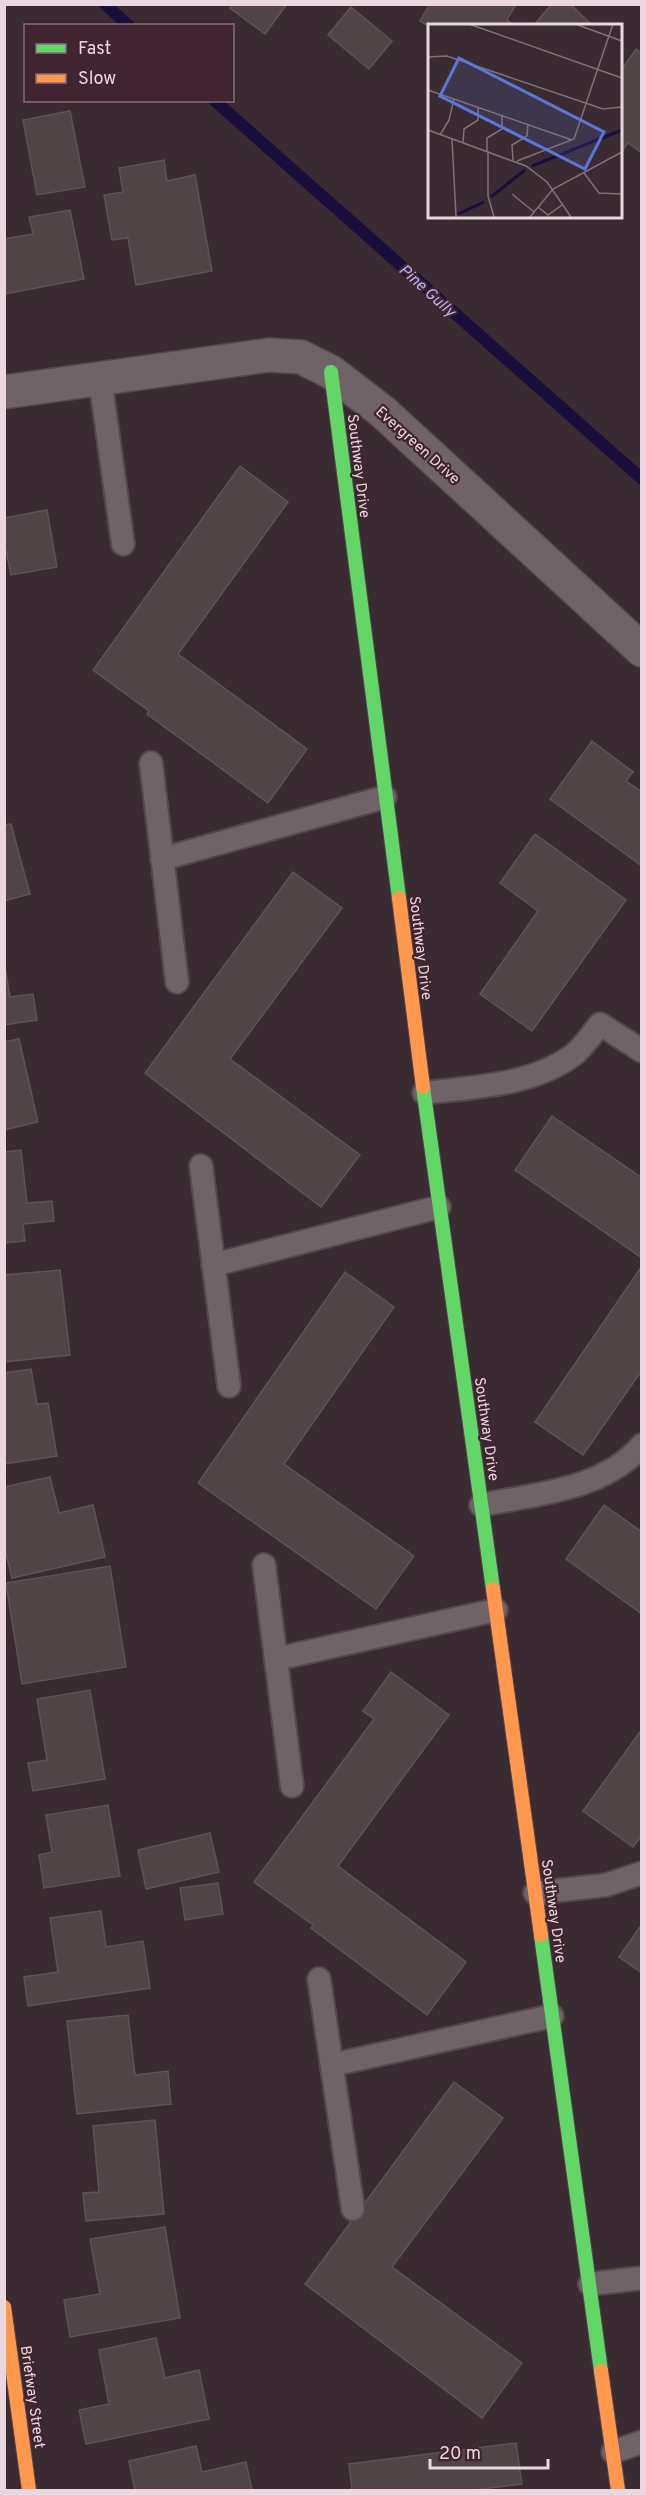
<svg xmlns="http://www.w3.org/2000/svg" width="646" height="2495" font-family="Overpass,sans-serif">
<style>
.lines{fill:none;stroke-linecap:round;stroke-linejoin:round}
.stream{stroke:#1a0e3d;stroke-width:12}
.building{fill:#514447;stroke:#605355;stroke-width:1.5}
.lane-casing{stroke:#55474d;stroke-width:26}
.street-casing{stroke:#55474d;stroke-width:36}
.fast-casing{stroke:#55474d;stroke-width:16}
.slow-casing{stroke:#55474d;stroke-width:16}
.lane{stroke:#6f6368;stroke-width:22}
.street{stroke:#6f6368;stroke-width:33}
.fast{stroke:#63d668;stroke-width:14}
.slow{stroke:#ff974d;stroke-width:14}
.labels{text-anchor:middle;stroke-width:4.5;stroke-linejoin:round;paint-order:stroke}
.street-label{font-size:15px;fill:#ead7df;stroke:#402531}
.water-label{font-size:16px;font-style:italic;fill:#b9b6fb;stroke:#402531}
.inset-river{fill:none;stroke:#1a0e3d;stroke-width:3}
.inset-road{fill:none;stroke:#807077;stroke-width:1.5}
.view{fill:#5a77da;fill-opacity:0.15;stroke:#5a77da;stroke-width:3}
.inset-edge{fill:none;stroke:#ead7df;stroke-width:3}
</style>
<rect width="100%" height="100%" fill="#3a2b32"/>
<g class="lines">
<g class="stream">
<path d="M105,4L129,26"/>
<path d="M214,100L642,479"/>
</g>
</g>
<g class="building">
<path d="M233,4H287L265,34L230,8Z"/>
<path d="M430,4H516L507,20L516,26L430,27L420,21Z"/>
<path d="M552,4H570L593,26H533Z"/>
<path d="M351,7L392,41L369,69L328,35Z"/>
<path d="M636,49L642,53V153L628,143L620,154V72Z"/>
<path d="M70,111L85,187L37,195L23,120Z"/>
<path d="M164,160L167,181L195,175L212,271L136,285L128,238L112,240L104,195L123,192L119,168Z"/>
<path d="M70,210L84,279L4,294V239L33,234L29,217Z"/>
<path d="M240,466L288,502L178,654L307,749L268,803L147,714L149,711L93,670Z"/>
<path d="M47,510L57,567L11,575L4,541V518Z"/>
<path d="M592,741L633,772L626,781L642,792V866L550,799Z"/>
<path d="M11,824L30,894L4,901V825Z"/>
<path d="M535,834L626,900L532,1031L480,994L538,911L500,883Z"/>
<path d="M293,872L342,908L230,1059L360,1155L321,1207L145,1073Z"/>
<path d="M4,961L10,997L33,994L37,1020L4,1025Z"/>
<path d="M19,1039L38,1122L4,1130V1042Z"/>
<path d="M552,1116L642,1178V1258L515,1170Z"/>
<path d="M21,1150L27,1203L52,1201L54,1221L23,1224L25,1241L4,1243V1152Z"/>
<path d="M642,1266V1370L583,1455L535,1422Z"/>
<path d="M60,1270L70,1355L4,1362V1275Z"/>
<path d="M345,1272L394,1307L284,1464L414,1556L376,1609L198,1483Z"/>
<path d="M31,1369L37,1404L48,1403L57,1456L4,1464V1373Z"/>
<path d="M50,1477L59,1513L93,1505L105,1557L12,1578L4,1545V1487Z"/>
<path d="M604,1505L642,1532V1614L566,1559Z"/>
<path d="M110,1566L126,1667L22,1684L6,1583Z"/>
<path d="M391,1672L449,1715L338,1866L466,1962L427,2015L311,1928L313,1925L254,1882L374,1719L363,1711Z"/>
<path d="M90,1690L105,1779L33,1791L28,1763L47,1760L37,1699Z"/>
<path d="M642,1729V1835L633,1847L583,1811Z"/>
<path d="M108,1805L120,1876L44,1888L39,1855L52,1852L46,1815Z"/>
<path d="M210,1833L219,1872L146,1889L138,1850Z"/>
<path d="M218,1883L223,1914L185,1920L180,1888Z"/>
<path d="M101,1911L106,1947L143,1941L150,1988L28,2006L24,1977L58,1972L50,1918Z"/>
<path d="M642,1924V1973L619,1957Z"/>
<path d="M128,2015L135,2075L168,2071L171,2104L77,2114L67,2021Z"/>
<path d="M454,2082L503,2118L392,2267L522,2363L482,2418L305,2284Z"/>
<path d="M155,2120L164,2214L86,2221L83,2193L99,2192L93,2126Z"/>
<path d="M165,2227L180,2318L70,2337L64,2300L100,2294L90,2239Z"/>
<path d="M156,2338L165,2378L199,2370L209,2419L86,2444L79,2410L109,2404L99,2350Z"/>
<path d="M516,2443L522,2484L474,2490H352L349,2464Z"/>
<path d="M196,2446L202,2472L246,2462L252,2490H135L129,2461Z"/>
</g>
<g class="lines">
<g class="lane-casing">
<g id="lane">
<path d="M100,378L123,544"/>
<path d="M151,763L177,982"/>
<path d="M162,859L385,797"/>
<path d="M424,1093C473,1087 530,1086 572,1056C583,1048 592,1034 600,1024L642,1051"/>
<path d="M201,1166L229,1386"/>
<path d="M213,1265L439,1207"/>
<path d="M481,1505C536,1494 604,1490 642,1445"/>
<path d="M264,1565L292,1786"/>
<path d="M276,1659L496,1610"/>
<path d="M535,1893L606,1885L642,1873"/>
<path d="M319,1979L353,2209"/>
<path d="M332,2065L552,2016"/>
<path d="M590,2284L642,2278"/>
<path d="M613,2452L642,2442"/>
</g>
</g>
<g class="street-casing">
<path id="street" d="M4,392L269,355L301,357L331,372L383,412L642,650"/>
</g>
<g class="fast-casing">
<g id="fast">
<path d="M331,372L399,898"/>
<path d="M423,1087L493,1589"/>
<path d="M541,1935L601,2371"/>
</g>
</g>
<g class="slow-casing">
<g id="slow">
<path d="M399,898L423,1087"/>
<path d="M493,1589L541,1935"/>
<path d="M4,2307L29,2490"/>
<path d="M601,2371L618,2490"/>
</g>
</g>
<use href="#lane" class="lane"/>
<use href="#street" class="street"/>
<use href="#fast" class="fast"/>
<use href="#slow" class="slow"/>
</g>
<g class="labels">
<g class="street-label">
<text transform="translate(418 445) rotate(42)" y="5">Evergreen Drive</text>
<text transform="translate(359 466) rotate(83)" y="5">Southway Drive</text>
<text transform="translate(421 948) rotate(83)" y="5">Southway Drive</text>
<text transform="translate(487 1429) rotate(82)" y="5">Southway Drive</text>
<text transform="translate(554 1911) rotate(82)" y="5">Southway Drive</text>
<text transform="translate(33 2397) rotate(82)" y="5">Briefway Street</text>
</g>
<g class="water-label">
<text transform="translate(428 290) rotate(42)" y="6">Pine Gully</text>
</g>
</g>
<g transform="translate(428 24)">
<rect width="194" height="194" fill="#3a2b32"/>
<path class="inset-river" d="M104,142L194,106M63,173L97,146M30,190L56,178"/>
<path class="inset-road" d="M41,0L194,54M147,0L194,17M0,33L19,32L175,85L194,83M0,66L144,116M0,106L98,142L119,158L143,193M12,111L21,96L26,75M24,115L28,193M35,119L36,105L50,96V83M59,127V114L74,105V91M60,127V172L66,193M85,136L84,121L99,112L100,100M89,137L146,115L185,0M156,149L171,169L194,170M84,170L106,188M110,183L120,191L134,181M102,193L125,165L194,128"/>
<path class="view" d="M31,34L176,108L157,145L12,72Z"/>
<rect width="194" height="194" class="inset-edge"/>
</g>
<rect width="646" height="2495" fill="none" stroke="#ead7df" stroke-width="12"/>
<rect x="24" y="24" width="210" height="78" fill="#402531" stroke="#846c77" stroke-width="1.5"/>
<rect x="36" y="44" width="30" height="9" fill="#63d668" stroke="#846c77" stroke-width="1.5"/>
<text x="78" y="54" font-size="18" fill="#ead7df">Fast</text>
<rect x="36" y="74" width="30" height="9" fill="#ff974d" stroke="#846c77" stroke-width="1.5"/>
<text x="78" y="84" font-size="18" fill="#ead7df">Slow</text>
<path d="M430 2459v9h118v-9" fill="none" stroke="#ead7df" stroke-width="3"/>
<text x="439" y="2459" font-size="18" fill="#ead7df" stroke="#402531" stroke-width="4.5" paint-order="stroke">20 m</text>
</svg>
